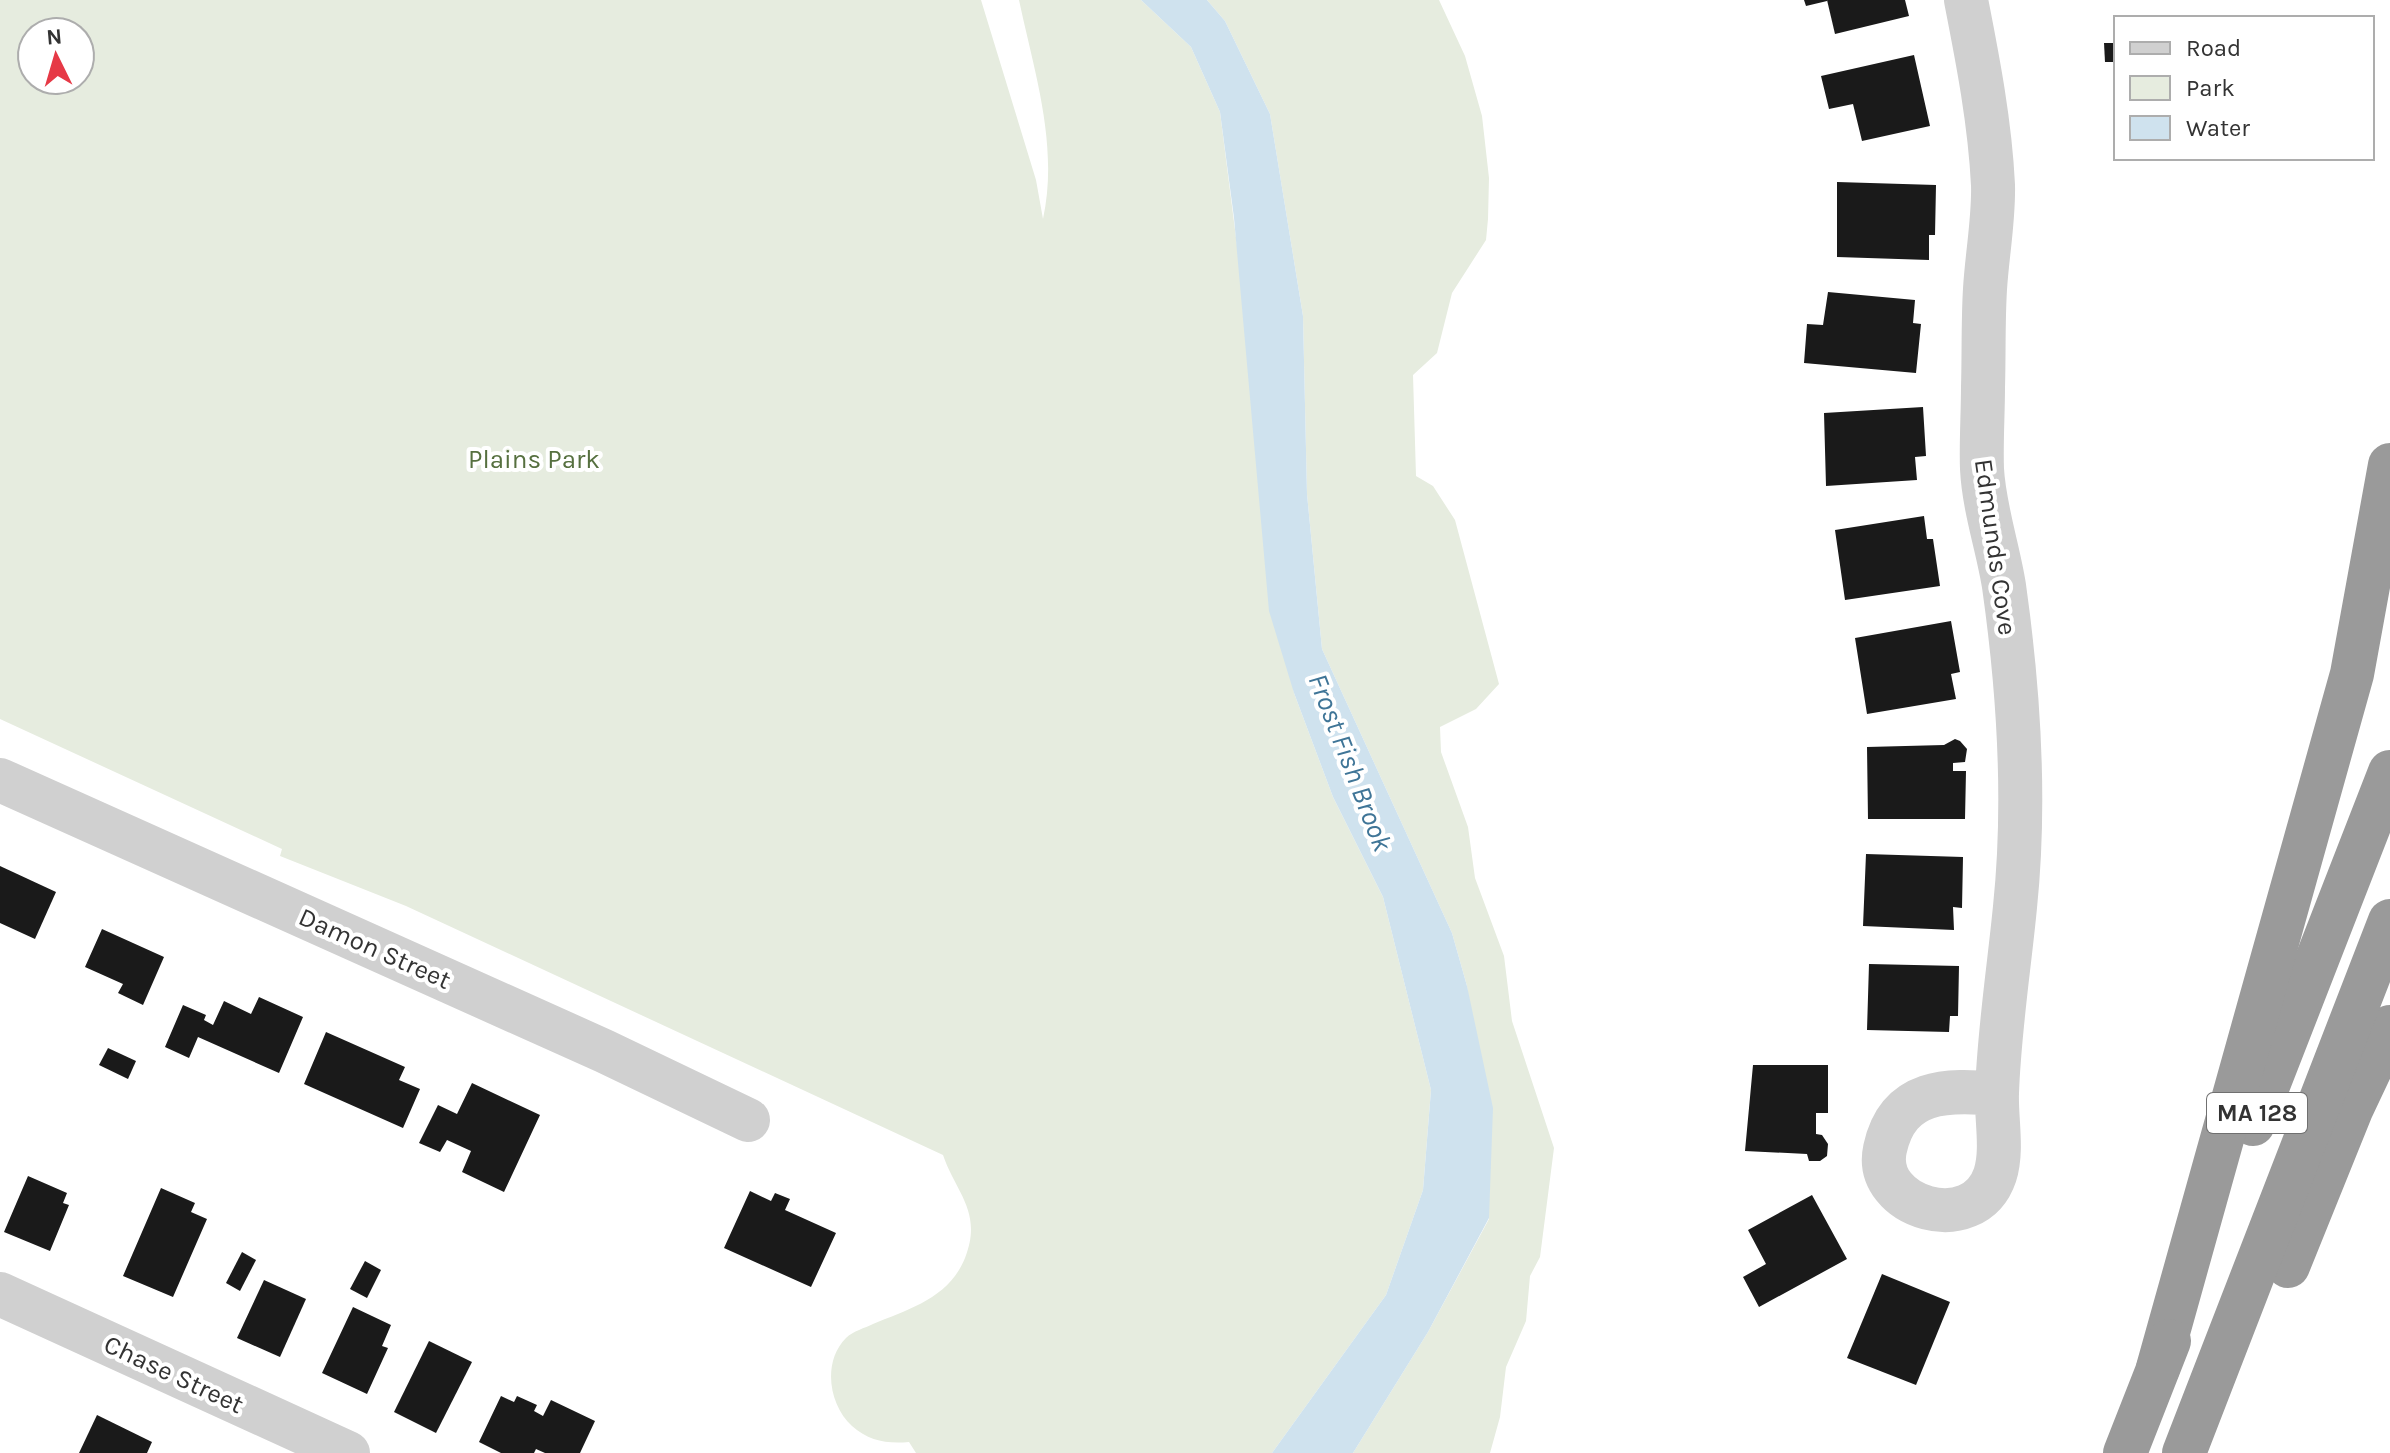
<svg xmlns="http://www.w3.org/2000/svg" width="2390" height="1453" font-family="Karla,sans-serif">
<style>
.green{fill:#e6ecdf;fill-rule:evenodd}
.water{fill:#cfe2ee}
.building{fill:#1a1a1a}
.lines{fill:none;stroke-linecap:round;stroke-linejoin:round}
.minor{stroke:#d0d0d0;stroke-width:44}
.highway{stroke:#9a9a9a;stroke-width:44}
.labels{text-anchor:middle;stroke-width:8;stroke-linejoin:round;paint-order:stroke}
.shield{fill:#fff;stroke:#707070;stroke-width:2}
.shield-label{font-size:24px;font-weight:bold;fill:#333}
.park-label{font-size:26px;fill:#56703f;stroke:#fff}
.street-label{font-size:26px;fill:#333;stroke:#fff}
.water-label{font-size:28px;font-style:italic;fill:#3f7597;stroke:#fff}
</style>
<rect width="100%" height="100%" fill="#fff"/>
<g class="green">
<path d="M0,0H981L1036,180L1043,219C1059,145 1034,71 1019,0H1141L1191,47L1220,112L1294,693L1333,797L1383,897L1431,1090L1423,1190L1386,1295L1272,1453H916L909,1442C887,1444 869,1441 852,1426C829,1405 822,1362 846,1338C853,1331 865,1328 873,1324C909,1309 949,1298 965,1258C983,1212 956,1193 943,1155L406,906L280,856L282,849L0,719ZM32,32H80V80H32Z"/>
<path d="M1207,0H1439L1465,56L1482,116L1489,178L1488,219L1486,240L1452,293L1437,353L1413,375L1416,476L1433,486L1455,520L1499,684L1476,709L1440,727L1441,752L1468,827L1475,878L1504,956L1512,1021L1554,1148L1540,1257L1530,1276L1526,1321L1506,1367L1500,1417L1490,1453H1353L1428,1332L1489,1219L1467,986L1452,933L1322,649L1307,494L1303,316L1270,114L1225,21Z"/>
</g>
<path class="water" d="M1141,0H1207L1225,21L1270,114L1303,316L1307,494L1322,649L1452,933L1467,986L1493,1108L1489,1218L1428,1332L1353,1453H1272L1386,1295L1423,1190L1431,1090L1383,897L1333,797L1294,693L1269,611L1234,218L1220,112L1191,47Z"/>
<g class="building">
<path d="M1804,0H1827V1L1806,6Z"/>
<path d="M1827,0H1905L1909,16L1835,34Z"/>
<path d="M2104,43H2116V62H2105Z"/>
<path d="M1914,55L1930,126L1862,141L1853,104L1829,109L1821,76Z"/>
<path d="M1837,182L1936,185L1935,235H1929V260L1837,257Z"/>
<path d="M1828,292L1915,300L1913,323L1921,324L1916,373L1804,363L1807,324L1823,325Z"/>
<path d="M1923,407L1926,456L1915,457L1917,480L1826,486L1824,413Z"/>
<path d="M1924,516L1927,539H1933L1940,586L1845,600L1835,530Z"/>
<path d="M1951,621L1960,672L1951,674L1956,699L1867,714L1855,638Z"/>
<path d="M1955,739L1960,741L1967,749L1965,762L1953,763V771H1966L1965,819H1868L1867,747L1944,745Z"/>
<path d="M1866,854L1963,857L1962,908L1953,907L1954,930L1863,926Z"/>
<path d="M0,866L56,892L35,939L0,923Z"/>
<path d="M102,929L164,957L143,1005L118,993L123,984L85,967Z"/>
<path d="M1869,964L1959,966L1958,1016H1950L1949,1032L1867,1030Z"/>
<path d="M259,997L303,1017L279,1073L198,1037L189,1058L165,1047L183,1005L206,1015L204,1020L213,1025L224,1001L251,1014Z"/>
<path d="M326,1032L405,1067L399,1080L420,1089L403,1128L304,1084Z"/>
<path d="M108,1048L136,1061L128,1079L99,1065Z"/>
<path d="M1753,1065H1828V1113H1816V1134L1822,1135L1828,1144L1827,1156L1820,1161H1809L1807,1154L1745,1151Z"/>
<path d="M472,1083L540,1115L504,1192L462,1172L471,1151L447,1140L440,1152L419,1143L438,1105L457,1114Z"/>
<path d="M28,1176L67,1193L63,1203L69,1205L50,1251L4,1232Z"/>
<path d="M161,1188L195,1203L191,1212L207,1219L173,1297L123,1276Z"/>
<path d="M750,1191L771,1201L775,1193L790,1199L785,1210L836,1233L811,1287L724,1248Z"/>
<path d="M1812,1195L1847,1259L1759,1307L1743,1277L1766,1264L1748,1230Z"/>
<path d="M242,1252L256,1260L240,1291L226,1283Z"/>
<path d="M365,1261L381,1270L367,1298L350,1289Z"/>
<path d="M1882,1274L1950,1302L1916,1385L1847,1358Z"/>
<path d="M264,1280L306,1299L280,1357L237,1338Z"/>
<path d="M353,1307L391,1325L382,1346L388,1348L367,1394L322,1373Z"/>
<path d="M429,1341L472,1362L436,1433L394,1412Z"/>
<path d="M501,1396L514,1402L517,1396L537,1405L534,1411L543,1416L551,1400L595,1421L580,1453H545L536,1449L534,1453H501L479,1442Z"/>
<path d="M97,1415L152,1442L147,1453H79Z"/>
</g>
<g class="lines">
<g class="minor">
<path d="M1966,0C1978,61 1990,123 1993,185C1994,219 1987,255 1985,289C1983,322 1984,354 1983,387C1983,414 1981,442 1982,469C1984,508 1998,548 2004,586C2019,692 2026,801 2015,907C2009,969 1999,1031 1997,1093C1996,1119 2003,1150 1995,1175C1974,1238 1872,1208 1885,1149C1898,1089 1947,1089 1997,1094"/>
<path d="M0,780L604,1051L748,1120"/>
<path d="M0,1294L348,1453"/>
</g>
<g class="highway">
<path d="M2253,1124L2390,772"/>
<path d="M2288,1266L2351,1110L2390,1027"/>
<path d="M2158,1368L2352,674L2390,465"/>
<path d="M2125,1453L2169,1341"/>
<path d="M2184,1453L2390,921"/>
</g>
</g>
<g class="labels">
<rect class="shield" x="2207" y="1093" width="100" height="40" rx="6"/>
<g class="shield-label">
<text x="2257" y="1121">MA 128</text>
</g>
<g class="park-label">
<text x="534" y="468">Plains Park</text>
</g>
<g class="street-label">
<text transform="translate(1996 547) rotate(82)" y="9">Edmunds Cove</text>
<text transform="translate(375 948) rotate(24)" y="9">Damon Street</text>
<text transform="translate(174 1374) rotate(25)" y="9">Chase Street</text>
</g>
<g class="water-label">
<text transform="translate(1351 762) rotate(69)" y="10">Frost Fish Brook</text>
</g>
</g>
<rect x="2114" y="16" width="260" height="144" fill="#ffffff" stroke="#adadad" stroke-width="2"/>
<rect x="2130" y="42" width="40" height="12" fill="#d0d0d0" stroke="#adadad" stroke-width="2"/>
<text x="2186" y="56" font-size="24" fill="#333333">Road</text>
<rect x="2130" y="76" width="40" height="24" fill="#e6ecdf" stroke="#adadad" stroke-width="2"/>
<text x="2186" y="96" font-size="24" fill="#333333">Park</text>
<rect x="2130" y="116" width="40" height="24" fill="#cfe2ee" stroke="#adadad" stroke-width="2"/>
<text x="2186" y="136" font-size="24" fill="#333333">Water</text>
<g transform="translate(56 56) rotate(355)"><circle r="38" fill="#ffffff" stroke="#adadad" stroke-width="2"/>
<path d="M0-6L14 30L0 20L-14 30Z" fill="#e63946"/>
<text y="-12" font-size="22" font-weight="bold" text-anchor="middle" fill="#333333">N</text>
</g>
</svg>
